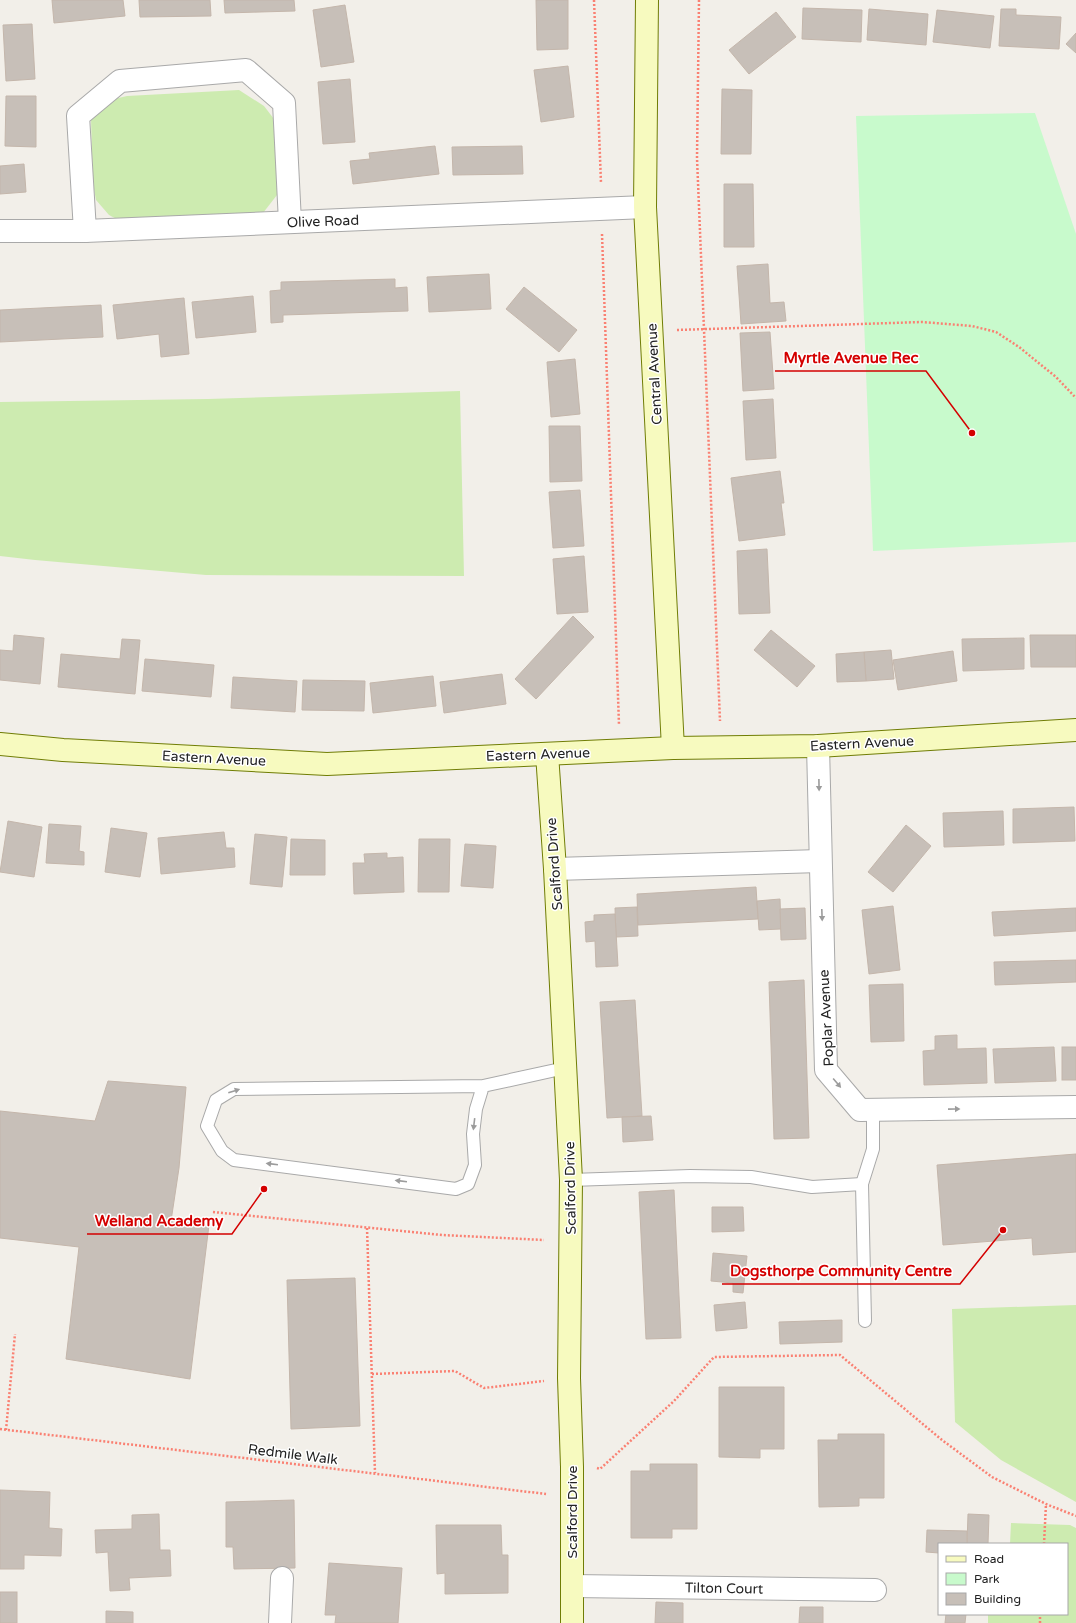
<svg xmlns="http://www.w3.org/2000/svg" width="1076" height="1623" font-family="'Varela Round',sans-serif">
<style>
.grass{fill:#cdebb0}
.park{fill:#c8facc}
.building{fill:#c7bfb8;stroke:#c4b6ab}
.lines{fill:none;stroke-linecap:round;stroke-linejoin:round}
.lane-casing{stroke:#a9a9a9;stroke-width:14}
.street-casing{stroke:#a9a9a9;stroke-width:24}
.secondary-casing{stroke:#707d05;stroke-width:24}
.path{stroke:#fa8072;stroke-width:2.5;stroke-dasharray:2 2;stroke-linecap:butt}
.lane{stroke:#fff;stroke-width:12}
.street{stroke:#fff;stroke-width:22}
.secondary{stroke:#f7fabf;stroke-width:22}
.oneway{fill:#9c9c9c}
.labels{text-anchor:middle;stroke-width:3;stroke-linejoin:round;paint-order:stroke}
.street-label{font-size:14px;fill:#222;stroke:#fff}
.leader{fill:none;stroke:#d40000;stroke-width:1.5}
.callout-dot{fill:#d40000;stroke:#fff;stroke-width:1.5}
.callout-label{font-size:15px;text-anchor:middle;font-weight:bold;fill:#d40000;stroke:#fff;stroke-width:3;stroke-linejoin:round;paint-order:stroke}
</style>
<rect width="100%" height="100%" fill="#f2efe9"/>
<g class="grass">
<path d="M239,90L264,106L274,119L280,178L277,195L263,213L126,224L109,215L96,200L93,184L91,120L100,107L110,100L127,96Z"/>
<path d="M460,391L464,576L206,575L35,560L0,556V402L208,399Z"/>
<path d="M1076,1305V1502L1001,1460L955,1422L952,1309Z"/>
<path d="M1011,1523L1070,1525L1076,1528V1623H988V1614H1067V1544H1010Z"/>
</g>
<path class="park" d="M1035,113L1076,234V542L873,551L856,116Z"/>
<g class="building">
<path d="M52,0H123L125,16L54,23Z"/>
<path d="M139,0H210L211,16L140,17Z"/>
<path d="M224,0H294L295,11L225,13Z"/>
<path d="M536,0H568V49L537,50Z"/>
<path d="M345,5L354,62L321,67L313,10Z"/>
<path d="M803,8L862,10L861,42L802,39Z"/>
<path d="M869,9L928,14L926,45L867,40Z"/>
<path d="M1001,9H1016V15L1061,17L1059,49L999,46Z"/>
<path d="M937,10L994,16L990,48L933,42Z"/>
<path d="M776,12L796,37L749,74L729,50Z"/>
<path d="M32,24L35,79L6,81L3,25Z"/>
<path d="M1076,33V53L1066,44Z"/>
<path d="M568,66L574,117L541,122L534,70Z"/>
<path d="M350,79L355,142L323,144L318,82Z"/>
<path d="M722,89L752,90L751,154H721Z"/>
<path d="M6,96H36V147L5,146Z"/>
<path d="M435,146L439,174L353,184L350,161L370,159L369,153Z"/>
<path d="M522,146L523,174L453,175L452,147Z"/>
<path d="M24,164L26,192L0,194V166Z"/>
<path d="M724,184H753L754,247H724Z"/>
<path d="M768,264L770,303L784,302L786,321L741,324L737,266Z"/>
<path d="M489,274L491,309L429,312L427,277Z"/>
<path d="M395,279V288L407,287L408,311L283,315V322L271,323L270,291L281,290V282Z"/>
<path d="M524,287L577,330L559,352L506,309Z"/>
<path d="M253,296L256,332L196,338L192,302Z"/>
<path d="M184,298L189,354L161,357L159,334L117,339L113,305Z"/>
<path d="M101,305L103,337L0,342V310Z"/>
<path d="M770,332L774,389L743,391L740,333Z"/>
<path d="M575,359L580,414L551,417L547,362Z"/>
<path d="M773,399L776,458L746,460L743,401Z"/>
<path d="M549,426H580L582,481L550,482Z"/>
<path d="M780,471L784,503H781L785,535L739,541L731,478Z"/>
<path d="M580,490L584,546L553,548L549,492Z"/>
<path d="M767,549L770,613L739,614L737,551Z"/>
<path d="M584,556L588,612L557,614L553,559Z"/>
<path d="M573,616L594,637L536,699L515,679Z"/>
<path d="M771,630L815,666L797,687L754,650Z"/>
<path d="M14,635L44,638L40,684L0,680V650L13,651Z"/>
<path d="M1030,635H1076V667H1031Z"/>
<path d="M1024,638V669L963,671L962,639Z"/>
<path d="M122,639L140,640L135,694L58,687L61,654L120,659Z"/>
<path d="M891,650L894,679L866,681L864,652Z"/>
<path d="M953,651L957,681L898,690L893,660Z"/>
<path d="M864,652L866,681L837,682L836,654Z"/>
<path d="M145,659L214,665L211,697L142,691Z"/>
<path d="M502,674L506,704L444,713L440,682Z"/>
<path d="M433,676L436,706L373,713L370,683Z"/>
<path d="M233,677L297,681L295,712L231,708Z"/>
<path d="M303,680L365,681L364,711L302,710Z"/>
<path d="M1074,807L1075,841L1013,843V809Z"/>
<path d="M1003,811L1004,845L944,847L943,813Z"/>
<path d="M8,821L42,827L34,877L0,872Z"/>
<path d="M49,824L81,826L79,851L84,852V865L46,863Z"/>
<path d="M906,825L931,846L893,892L868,872Z"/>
<path d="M111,828L147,833L140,877L105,872Z"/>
<path d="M224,832L226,848H234L235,867L161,874L158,838Z"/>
<path d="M255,834L287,837L282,887L250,884Z"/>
<path d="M291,839L325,840V875H290Z"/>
<path d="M419,839H450L449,892H418Z"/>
<path d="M465,844L496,846L493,888L461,886Z"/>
<path d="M387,853V858L403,857L404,892L354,894L353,863H365L364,854Z"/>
<path d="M756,887L758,919L638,925L637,894Z"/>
<path d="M780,899L781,929L759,930L757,901Z"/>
<path d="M893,906L900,970L869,974L862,910Z"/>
<path d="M637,907L638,936L616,937L615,908Z"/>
<path d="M805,908L806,939L781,940L780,909Z"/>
<path d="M1076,908V931L994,936L992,912Z"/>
<path d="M615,914L618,966L596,967L595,941L586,942L585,922L594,921V915Z"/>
<path d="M1076,960V982L995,985L994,962Z"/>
<path d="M804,980L809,1138L774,1139L769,982Z"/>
<path d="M903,984L904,1041L871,1042L869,985Z"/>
<path d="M635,1000L642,1116L607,1118L600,1002Z"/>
<path d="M957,1035V1049L986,1048L987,1083L924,1085L923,1051L935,1050V1036Z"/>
<path d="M1054,1047L1056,1081L995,1083L993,1049Z"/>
<rect x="1062" y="1047" width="14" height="33"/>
<path d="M108,1081L186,1087L179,1168L171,1221L209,1225L190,1379L66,1359L79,1247L0,1238V1111L95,1121Z"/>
<path d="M651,1116L653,1140L623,1142L622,1117Z"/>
<path d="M1076,1154V1252L1033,1255L1032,1238L943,1245L937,1165Z"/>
<path d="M674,1190L681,1338L646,1339L639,1192Z"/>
<path d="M712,1207H743L744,1231L712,1232Z"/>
<path d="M713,1253L747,1256L743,1293L733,1292V1283L711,1281Z"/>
<path d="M355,1278L360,1426L291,1429L287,1280Z"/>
<path d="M745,1302L747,1328L716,1331L714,1305Z"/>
<path d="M842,1320V1342L780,1344L779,1322Z"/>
<path d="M719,1387H784V1449H760V1458L719,1457Z"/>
<path d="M838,1434H884V1498H859V1506L819,1507L818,1440H838Z"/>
<path d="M650,1464H697V1529H672V1538H631V1471H650Z"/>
<path d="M0,1490L50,1492L49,1528L62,1529L61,1556L24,1555V1569H0Z"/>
<path d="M294,1500L295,1568L234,1569L233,1547H226V1502Z"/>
<path d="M159,1514L160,1550H170L171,1576L129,1578L130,1590L110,1591L108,1552L96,1553L95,1530L132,1529V1515Z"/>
<path d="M968,1514L989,1515L988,1544H967Z"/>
<path d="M436,1525H501L502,1555H508V1593L445,1594V1573L437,1574Z"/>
<path d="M927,1530L967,1531V1544H939V1553L926,1552Z"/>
<path d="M329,1563L402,1568L398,1623H335L336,1615H325Z"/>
<rect x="0" y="1592" width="17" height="31"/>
<path d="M656,1602L683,1603V1623H655Z"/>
<path d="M800,1607H823V1623H799Z"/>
<path d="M106,1611L133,1612V1623H106Z"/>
<path d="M946,1614H966L965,1623H945Z"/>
</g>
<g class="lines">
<g class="lane-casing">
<g id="lane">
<path d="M483,1086L476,1109L473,1134L475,1165L468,1184L456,1189L234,1160L222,1151L207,1126L216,1100L234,1089L483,1086L565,1068"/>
<path d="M571,1180L690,1176L751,1177L812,1187L862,1184L865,1321"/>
<path d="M862,1184L873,1149V1111"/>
</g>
</g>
<g class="street-casing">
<g id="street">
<path d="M0,231H85L645,207"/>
<path d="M85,231L78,116L120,81L246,70L284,103L290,222"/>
<path d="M818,746L826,1070L860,1110L1076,1107"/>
<path d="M555,869L820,861"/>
<path d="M572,1586L875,1590"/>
<path d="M280,1623L282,1578"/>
</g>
</g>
<g class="secondary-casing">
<g id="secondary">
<path d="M647,0L645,207L673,748"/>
<path d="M0,744L63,750L327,764L673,748L818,746L1076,730"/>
<path d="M547,754L555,869L571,1180L569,1378L572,1467V1623"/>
</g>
</g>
<g class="path">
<path d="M594,0L601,183"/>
<path d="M699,0L697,158L720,721"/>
<path d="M602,234L619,725"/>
<path d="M677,330L922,322L972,326L996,332L1019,347L1056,377L1076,398"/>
<path d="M213,1212L442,1235L544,1240"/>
<path d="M367,1228L375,1473"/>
<path d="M372,1374L455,1371L484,1388L544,1381"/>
<path d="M0,1429L546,1494"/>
<path d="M6,1430L15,1334"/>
<path d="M597,1468L600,1469L674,1401L714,1357L840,1355L942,1440L992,1477L1046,1504L1076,1516"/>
<path d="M1044,1544L1046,1504"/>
<path d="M1040,1623V1614"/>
</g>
<use href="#lane" class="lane"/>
<use href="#street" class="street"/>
<use href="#secondary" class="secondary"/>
</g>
<defs><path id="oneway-solid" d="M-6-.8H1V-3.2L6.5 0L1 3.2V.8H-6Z"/></defs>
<g class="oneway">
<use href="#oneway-solid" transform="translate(819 785) rotate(89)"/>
<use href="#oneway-solid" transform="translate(822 915) rotate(88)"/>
<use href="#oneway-solid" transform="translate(837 1083) rotate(50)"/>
<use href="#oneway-solid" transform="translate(234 1091) rotate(-18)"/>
<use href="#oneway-solid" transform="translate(954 1109) rotate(-1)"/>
<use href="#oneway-solid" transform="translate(474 1124) rotate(97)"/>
<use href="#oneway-solid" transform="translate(272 1164) rotate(-173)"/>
<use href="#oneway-solid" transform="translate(401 1181) rotate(-173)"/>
</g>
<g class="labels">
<g class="street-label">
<text transform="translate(323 221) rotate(-2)" y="5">Olive Road</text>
<text transform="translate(654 374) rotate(-93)" y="5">Central Avenue</text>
<text transform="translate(862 743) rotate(-3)" y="5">Eastern Avenue</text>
<text transform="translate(538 754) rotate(-2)" y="5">Eastern Avenue</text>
<text transform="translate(214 758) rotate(3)" y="5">Eastern Avenue</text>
<text transform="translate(554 864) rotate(-94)" y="5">Scalford Drive</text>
<text transform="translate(826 1018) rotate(-93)" y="5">Poplar Avenue</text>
<text transform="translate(570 1188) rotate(-91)" y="5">Scalford Drive</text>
<text transform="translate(293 1454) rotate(7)" y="5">Redmile Walk</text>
<text transform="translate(572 1512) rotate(-90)" y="5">Scalford Drive</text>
<text transform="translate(724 1588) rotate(1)" y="5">Tilton Court</text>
</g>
</g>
<path class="leader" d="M972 433L926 371H775M264 1189L232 1234H87M1003 1230L960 1284H722"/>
<g class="callout-dot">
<circle cx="972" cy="433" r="4"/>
<circle cx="264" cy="1189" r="4"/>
<circle cx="1003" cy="1230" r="4"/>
</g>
<g class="callout-label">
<text x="851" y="363">Myrtle Avenue Rec</text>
<text x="159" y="1226">Welland Academy</text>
<text x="841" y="1276">Dogsthorpe Community Centre</text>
</g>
<rect x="938" y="1543" width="130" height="72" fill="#ffffff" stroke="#a7a7a7"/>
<rect x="946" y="1556" width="20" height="6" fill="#f7fabf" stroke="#a7a7a7"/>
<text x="974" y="1563" font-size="12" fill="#222222">Road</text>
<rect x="946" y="1573" width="20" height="12" fill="#c8facc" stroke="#a7a7a7"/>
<text x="974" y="1583" font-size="12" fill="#222222">Park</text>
<rect x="946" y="1593" width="20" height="12" fill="#c7bfb8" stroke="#a7a7a7"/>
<text x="974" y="1603" font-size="12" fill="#222222">Building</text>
</svg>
